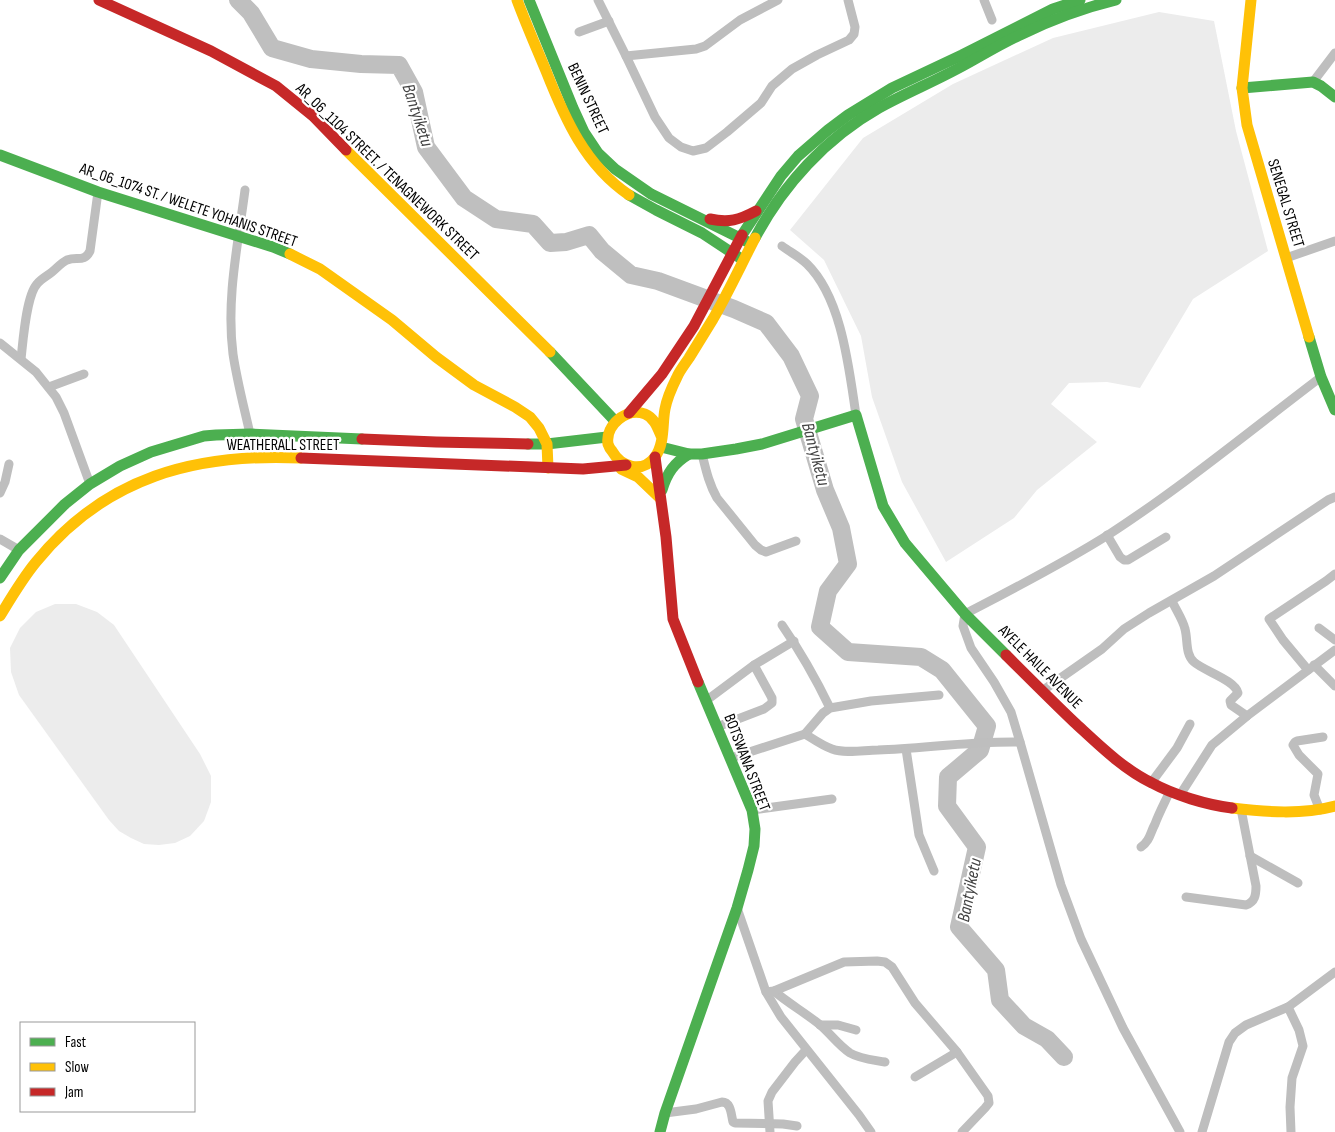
<svg xmlns="http://www.w3.org/2000/svg" width="1335" height="1132" font-family="'Sofia Sans Condensed',sans-serif">
<style>
.green{fill:#ececec}
.lines{fill:none;stroke-linecap:round;stroke-linejoin:round}
.river{stroke:#bfbfbf;stroke-width:18}
.street{stroke:#bebebe;stroke-width:9}
.fast{stroke:#4caf50;stroke-width:11}
.slow{stroke:#ffc107;stroke-width:11}
.jam{stroke:#c62828;stroke-width:11}
.labels{text-anchor:middle;stroke-width:4.5;stroke-linejoin:round;paint-order:stroke}
.street-label{font-size:16px;fill:#000;stroke:#fff}
.water-label{font-size:18px;font-style:italic;fill:#444;stroke:#fff}
</style>
<rect width="100%" height="100%" fill="#fff"/>
<g class="green">
<path d="M1159,12L1214,21L1236,131L1268,251L1193,299L1140,388L1107,382L1069,383L1051,404L1097,442L1037,490L1014,518L946,562L902,482L872,397L861,336L824,260L790,230L863,138L953,84L1053,38Z"/>
<path d="M55,604H76L97,612L114,625L200,754L211,776V802L204,821L190,836L175,843L159,845L144,844L131,838L119,831L109,820L19,695L11,672L10,648L20,628L36,612Z"/>
</g>
<g class="lines">
<path class="river" d="M238,0L251,13L272,48L311,59L361,64L399,65L414,92L426,147L464,198L496,219L533,224L550,243L566,242L589,235L602,251L631,275L658,281L734,309L766,323L791,356L810,396L804,419L825,490L841,528L848,564L828,591L820,627L848,652L921,657L942,670L987,726L980,750L948,777L947,806L977,847L959,927L996,970L1000,1000L1024,1026L1047,1039L1064,1057"/>
<g class="street">
<path d="M598,0L626,56L655,117L669,138L681,147L693,151L706,148L727,132L761,103L772,86L792,69L817,55L849,40L854,34L855,27L848,0"/>
<path d="M984,0L992,20"/>
<path d="M579,32L609,21"/>
<path d="M626,56L696,49L705,46L740,20L778,0"/>
<path d="M1313,82L1335,53"/>
<path d="M245,190C238,244 226,299 233,354C237,381 244,407 250,434"/>
<path d="M782,246C790,252 800,257 807,264C842,298 849,369 856,415"/>
<path d="M1286,258L1335,241"/>
<path d="M0,343L36,372L56,397L64,413L90,484"/>
<path d="M21,359C23,342 26,296 37,284C41,279 47,276 52,272C57,268 61,263 67,260C77,256 84,263 90,251L98,192"/>
<path d="M49,387L84,374"/>
<path d="M702,454C706,470 709,484 717,498L755,545L761,550L766,552L796,541"/>
<path d="M0,493L5,482L9,464"/>
<path d="M1107,535L1120,557L1124,560H1128L1166,537"/>
<path d="M0,539L19,550"/>
<path d="M1172,601C1176,610 1183,620 1185,629C1188,640 1185,654 1194,662C1204,671 1235,680 1238,693L1230,701L1231,705L1247,716"/>
<path d="M782,625C800,651 816,679 830,708"/>
<path d="M1319,628L1335,640"/>
<path d="M754,665L794,641"/>
<path d="M1314,665L1335,686"/>
<path d="M1308,670L1283,640L1269,619L1326,581L1335,574"/>
<path d="M1042,691L1102,649L1124,629L1149,613L1214,576L1328,500L1335,497"/>
<path d="M707,700L754,665L772,698V703L764,709L717,727"/>
<path d="M805,734C813,739 823,746 832,749C846,754 864,750 878,750C926,748 973,741 1020,742"/>
<path d="M906,749L919,835L934,871"/>
<path d="M731,758L805,734L823,713L830,708L871,701L939,695"/>
<path d="M1151,783L1177,748L1190,724"/>
<path d="M1180,795L1212,745L1247,716L1335,650"/>
<path d="M752,810L832,799"/>
<path d="M1320,810L1314,795L1318,774L1299,755L1293,745L1295,742L1297,741L1323,737"/>
<path d="M1141,847C1150,841 1150,833 1155,824C1159,813 1165,802 1170,791"/>
<path d="M1250,856L1298,883"/>
<path d="M1186,897L1246,905C1255,902 1256,895 1256,886L1241,809"/>
<path d="M737,908L766,992L781,1017L859,1115L871,1132"/>
<path d="M774,991C788,1003 804,1012 819,1024C830,1033 838,1045 850,1053C860,1059 874,1060 885,1062"/>
<path d="M766,992L774,991L844,962L877,961L885,962L892,967L915,1003L957,1052L988,1096L989,1103L985,1108L962,1132"/>
<path d="M1288,1007L1299,1030L1303,1046L1292,1078L1290,1107L1291,1132"/>
<path d="M820,1025H838L856,1030"/>
<path d="M915,1077L957,1052"/>
<path d="M665,1113L696,1109L722,1102C731,1102 731,1114 733,1122L735,1123L783,1124L797,1126"/>
<path d="M770,1132L768,1101L772,1092L795,1062L806,1050"/>
<path d="M1180,1132L1123,1028L1081,939L1061,885L1020,742L1011,712L994,682L971,648L963,626L965,614C1013,589 1062,564 1108,535C1182,487 1251,430 1321,377"/>
<path d="M1202,1132L1229,1042L1235,1033L1246,1025L1288,1007L1335,972"/>
</g>
<g class="fast">
<path d="M529,0L573,108L584,132L598,153L615,169L651,194L746,241"/>
<path d="M1242,88L1313,82L1321,86L1335,97"/>
<path d="M0,155L98,192L273,247L290,254"/>
<path d="M629,195L656,210L702,233L740,258"/>
<path d="M742,235L781,176L798,156L828,130L848,115L892,88L962,55L1053,9L1080,0"/>
<path d="M755,238C783,185 826,138 879,108C904,94 931,83 957,69C978,58 998,45 1020,35C1051,20 1083,8 1116,0"/>
<path d="M1309,337L1321,377L1335,410"/>
<path d="M550,352L615,421"/>
<path d="M528,444H547L607,437"/>
<path d="M661,447L689,454H702L736,449L762,444L856,415L883,506L905,543L965,614L1006,655"/>
<path d="M662,490C667,473 674,463 689,454"/>
<path d="M0,578L19,550L65,504L90,484L120,466L151,452L204,436L216,435L250,434L362,439"/>
<path d="M660,1132L665,1113L737,908L748,870L754,846L755,829L752,810L698,682"/>
</g>
<g class="slow">
<path d="M517,0C526,24 536,47 546,71C565,119 585,165 629,195"/>
<path d="M1251,0L1242,88L1247,125L1309,337"/>
<path d="M346,150L550,352"/>
<path d="M290,254L320,269L392,320L436,357L474,385L515,407L530,417L539,428L547,444L548,468"/>
<path d="M662,438C658,429 655,418 645,414C627,407 605,425 608,444C609,447 610,449 612,451C621,467 642,474 655,457C665,443 662,424 665,409C667,398 672,387 677,377C680,370 685,364 689,358C697,345 705,332 713,319C728,293 741,265 755,238"/>
<path d="M621,469L638,477L660,498"/>
<path d="M0,616C11,598 22,579 36,562C105,477 195,453 301,458"/>
<path d="M1232,808C1266,812 1302,815 1335,806"/>
</g>
<g class="jam">
<path d="M99,0L211,51L276,86L313,116L346,150"/>
<path d="M710,219C729,223 739,220 756,211"/>
<path d="M629,413L662,374L694,326L742,235"/>
<path d="M362,439L436,442L528,444"/>
<path d="M655,457L666,537L673,619L698,682"/>
<path d="M301,458L583,469L626,465"/>
<path d="M1006,655C1029,678 1051,700 1074,722C1098,744 1123,769 1152,783C1174,795 1207,805 1232,808"/>
</g>
</g>
<g class="labels">
<g class="street-label">
<text transform="translate(589 98) rotate(65)" y="6">BENIN STREET</text>
<text transform="translate(388 171) rotate(44)" y="6">AR_06_1104 STREET. / TENAGNEWORK STREET</text>
<text transform="translate(1287 203) rotate(73)" y="6">SENEGAL STREET</text>
<text transform="translate(189 204) rotate(19)" y="6">AR_06_1074 ST. / WELETE YOHANIS STREET</text>
<text x="283" y="450">WEATHERALL STREET</text>
<text transform="translate(1041 666) rotate(45)" y="6">AYELE HAILE AVENUE</text>
<text transform="translate(748 762) rotate(69)" y="6">BOTSWANA STREET</text>
</g>
<g class="water-label">
<text transform="translate(418 115) rotate(72)" y="6">Bantyiketu</text>
<text transform="translate(816 454) rotate(75)" y="6">Bantyiketu</text>
<text transform="translate(969 890) rotate(-79)" y="6">Bantyiketu</text>
</g>
</g>
<rect x="20" y="1022" width="175" height="90" fill="#ffffff" stroke="#999999"/>
<rect x="30" y="1038" width="25" height="8" fill="#4caf50" stroke="#999999"/>
<text x="65" y="1047" font-size="15" fill="#000000">Fast</text>
<rect x="30" y="1063" width="25" height="8" fill="#ffc107" stroke="#999999"/>
<text x="65" y="1072" font-size="15" fill="#000000">Slow</text>
<rect x="30" y="1088" width="25" height="8" fill="#c62828" stroke="#999999"/>
<text x="65" y="1097" font-size="15" fill="#000000">Jam</text>
</svg>
